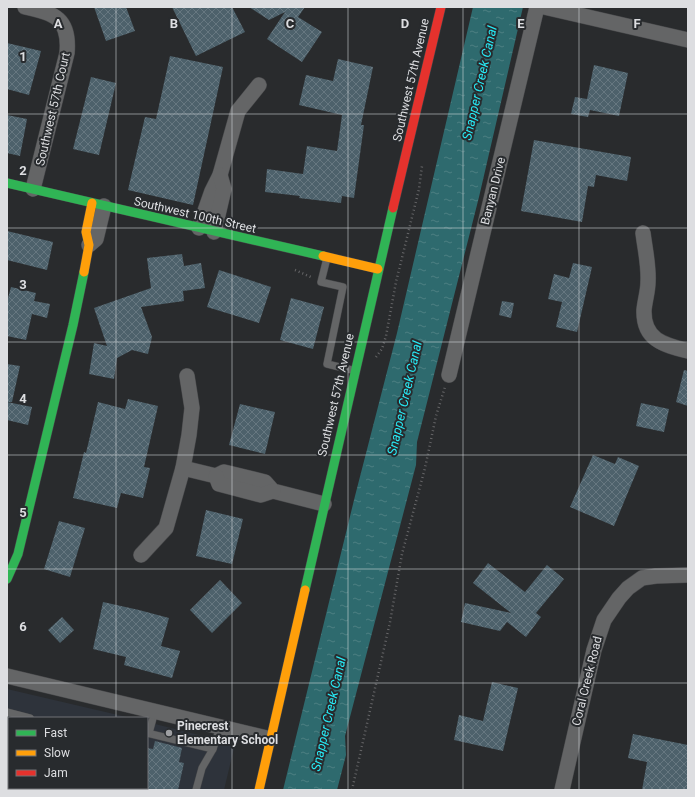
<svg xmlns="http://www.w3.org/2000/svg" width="695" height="797" font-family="Roboto,sans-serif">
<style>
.built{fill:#2e333b}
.water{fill:url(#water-ripples)}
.building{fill:url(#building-cross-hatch)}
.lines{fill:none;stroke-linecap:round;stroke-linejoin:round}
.lane-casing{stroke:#47484a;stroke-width:8}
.street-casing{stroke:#47484a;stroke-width:16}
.fast-casing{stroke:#47484a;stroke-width:10}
.slow-casing{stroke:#47484a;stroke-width:10}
.jam-casing{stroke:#47484a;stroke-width:10}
.path{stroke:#666668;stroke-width:2.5;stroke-dasharray:1 3;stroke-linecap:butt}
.lane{stroke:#646566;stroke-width:7}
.street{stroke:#646566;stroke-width:15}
.fast{stroke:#30b455;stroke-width:9}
.slow{stroke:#ff9f0a;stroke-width:9}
.jam{stroke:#e5322d;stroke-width:9}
.grid{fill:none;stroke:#dddee1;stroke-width:1;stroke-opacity:0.55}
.poi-dot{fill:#9e9fa2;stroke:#282b2e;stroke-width:1.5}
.labels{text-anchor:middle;stroke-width:4;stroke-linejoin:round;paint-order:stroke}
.street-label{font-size:12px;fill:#dddee1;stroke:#282b2e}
.poi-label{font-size:12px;font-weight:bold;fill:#dddee1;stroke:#282b2e;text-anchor:start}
.water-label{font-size:13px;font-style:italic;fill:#27ecf7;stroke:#282b2e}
.grid-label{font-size:13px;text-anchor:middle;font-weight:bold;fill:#dddee1;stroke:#282b2e;stroke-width:4;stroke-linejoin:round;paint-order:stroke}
</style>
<defs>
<pattern id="water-ripples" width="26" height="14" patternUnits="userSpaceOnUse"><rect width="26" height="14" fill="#2e6a6e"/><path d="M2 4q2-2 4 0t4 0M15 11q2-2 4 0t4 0" fill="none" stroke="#4c7f82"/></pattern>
<pattern id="building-cross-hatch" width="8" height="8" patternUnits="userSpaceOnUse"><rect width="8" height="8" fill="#4d616b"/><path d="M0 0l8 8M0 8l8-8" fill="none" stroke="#667780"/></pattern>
</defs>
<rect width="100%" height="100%" fill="#292b2d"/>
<path class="built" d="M7,689L131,718H9V788H147V722L235,744L224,790H7Z"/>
<path class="water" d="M473,7H523L479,197L417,442L416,465L345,736L346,755L337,790H283L355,496L397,333Z"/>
<g class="building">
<path d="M94,7H126L135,31L106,41Z"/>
<path d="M172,7H232L245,32L196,56Z"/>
<path d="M249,7H305L298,17L322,32L302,62L267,39L285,12L269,20Z"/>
<path d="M7,43L41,51L29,95L7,89Z"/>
<path d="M170,56L223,67L193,205L128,190L145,117L156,119Z"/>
<path d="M338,59L373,67L361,125H364L354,198L342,196L341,203L299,198L300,196L265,192L267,169L303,174L307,146L337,151L342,115L299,105L306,75L333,81Z"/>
<path d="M594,65L628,73L619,116L590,110L588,117L571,114L575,97L587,99Z"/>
<path d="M91,77L116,83L99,155L73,149Z"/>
<path d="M7,115L27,119L20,156L7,153Z"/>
<path d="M534,140L631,157L627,181L596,175L594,187L588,186L582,222L521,211Z"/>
<path d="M7,231L53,242L47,270L7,260Z"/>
<path d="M182,254L184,266L201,263L205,288L183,291L184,301L141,307L152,337L148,354L132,350L117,358L114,379L89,374L94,343L107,346L94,308L151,288L147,258Z"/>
<path d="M573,263L592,267L577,332L556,327L562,302L548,299L554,274L569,278Z"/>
<path d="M219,270L271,287L259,323L207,307Z"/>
<path d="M11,287L36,293L34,301L50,304L47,318L32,314L26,340L7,336V302Z"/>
<path d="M291,298L324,307L313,349L280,340Z"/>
<path d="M502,301L514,303L511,318L499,315Z"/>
<path d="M7,364L20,366L12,402H7Z"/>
<path d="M684,370L688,371V406L676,402Z"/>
<path d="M128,399L158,406L144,467L150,468L143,498L121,493L117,508L73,498L84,452L86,453L98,402L125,409Z"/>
<path d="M7,402L32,407L28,425L7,420Z"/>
<path d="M641,403L669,409L664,432L636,426Z"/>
<path d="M240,404L275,412L265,454L229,445Z"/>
<path d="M593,455L615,464L618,457L639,466L614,526L570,507Z"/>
<path d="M206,510L243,519L232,564L196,556Z"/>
<path d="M59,521L85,528L70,577L44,569Z"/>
<path d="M488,563L525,592L547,565L564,579L536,613L541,617L526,637L507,622L500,631L461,622L465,603L511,613L473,583Z"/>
<path d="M220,580L242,603L212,633L190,610Z"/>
<path d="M103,602L139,610L169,618L161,646L180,651L172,678L124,665L126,657L93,649Z"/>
<path d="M62,617L74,630L60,643L48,630Z"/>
<path d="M492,682L518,688L503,751L454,740L459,715L483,721Z"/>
<path d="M633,734L688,745V790H642L647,762L628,758Z"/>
<path d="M155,741L182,748L179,762L184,763L178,790H147V748L153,749Z"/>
</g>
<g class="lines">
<g class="lane-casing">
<g id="lane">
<path d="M327,258L321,282L343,287L327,364L352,370"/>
<path d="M7,712L30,718"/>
<path d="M147,733L213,749"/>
<path d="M149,733L155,711"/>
<path d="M196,790L202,768L213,749L220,727"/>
</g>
</g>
<g class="street-casing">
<g id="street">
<path d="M25,7C55,13 70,19 67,53L33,189"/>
<path d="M544,7L688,40"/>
<path d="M199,228L212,191L220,175L238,111L259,85"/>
<path d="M214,232L224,189L220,175"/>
<path d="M643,233C645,249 649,266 648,282C648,291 645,300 644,310C643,340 664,345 688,351"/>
<path d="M89,245L96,239L104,206"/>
<path d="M449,375L537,7"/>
<path d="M183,468L216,476L224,472L265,482L273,491L324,504"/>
<path d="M216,476L219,484L261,495L273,491"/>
<path d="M141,555L166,528L183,468L189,435L192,408L187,376"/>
<path d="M7,676L271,739"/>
<path d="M562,790L594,650L604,620L619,598L628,588L642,578L656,576L688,575"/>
</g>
</g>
<g class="fast-casing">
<g id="fast">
<path d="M7,183L323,256"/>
<path d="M7,579L18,554L73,325L84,272"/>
<path d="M305,590L393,208"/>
</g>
</g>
<g class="slow-casing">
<g id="slow">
<path d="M323,256L378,269"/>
<path d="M84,272L89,245L86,232L92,203"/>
<path d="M259,790L305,590"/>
</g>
</g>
<g class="jam-casing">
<path id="jam" d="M393,208L441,7"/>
</g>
<g class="path">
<path d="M295,270L313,278"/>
<path d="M376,357L382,349L386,336L396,282L419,189L422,166"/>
<path d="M352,790L390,622L402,554L425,468L436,416L445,387"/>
</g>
<use href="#lane" class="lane"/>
<use href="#street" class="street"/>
<use href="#fast" class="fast"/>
<use href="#slow" class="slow"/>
<use href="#jam" class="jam"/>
</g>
<path class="grid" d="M116,7V718M232,7V790M348,7V790M463,7V790M579,7V790M7,114H688M7,228H688M7,342H688M7,455H688M7,569H688M7,683H688M116,788V790"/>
<circle class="poi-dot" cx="169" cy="733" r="4"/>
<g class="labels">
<g class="street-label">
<text transform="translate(411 80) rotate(-77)" y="4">Southwest 57th Avenue</text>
<text transform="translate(53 109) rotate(-77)" y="4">Southwest 57th Court</text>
<text transform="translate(493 191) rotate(-76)" y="4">Banyan Drive</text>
<text transform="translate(195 215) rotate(13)" y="4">Southwest 100th Street</text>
<text transform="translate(336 395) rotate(-77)" y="4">Southwest 57th Avenue</text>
<text transform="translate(587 681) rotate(-76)" y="4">Coral Creek Road</text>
</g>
<g class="poi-label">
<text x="177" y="730">Pinecrest<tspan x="177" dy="14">Elementary School</tspan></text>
</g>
<g class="water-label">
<text transform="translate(479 83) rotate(-77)" y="5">Snapper Creek Canal</text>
<text transform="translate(404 398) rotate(-77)" y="5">Snapper Creek Canal</text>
<text transform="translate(328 714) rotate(-77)" y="5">Snapper Creek Canal</text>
</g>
</g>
<g class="grid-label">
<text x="58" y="28">A</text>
<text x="174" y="28">B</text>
<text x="290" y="28">C</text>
<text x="405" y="28">D</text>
<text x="521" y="28">E</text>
<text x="637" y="28">F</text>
<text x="23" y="61">1</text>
<text x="23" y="175">2</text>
<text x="23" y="289">3</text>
<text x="23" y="403">4</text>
<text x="23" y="517">5</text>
<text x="23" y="631">6</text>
</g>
<rect width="695" height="797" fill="none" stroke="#dddee1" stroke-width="16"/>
<rect x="8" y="717" width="140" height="72" fill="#282b2e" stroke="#707376"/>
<rect x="16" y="730" width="20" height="6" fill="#30b455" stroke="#707376"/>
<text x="44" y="737" font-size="12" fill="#dddee1">Fast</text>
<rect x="16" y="750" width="20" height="6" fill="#ff9f0a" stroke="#707376"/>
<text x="44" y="757" font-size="12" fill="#dddee1">Slow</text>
<rect x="16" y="770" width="20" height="6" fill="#e5322d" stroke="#707376"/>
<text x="44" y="777" font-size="12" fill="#dddee1">Jam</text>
</svg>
